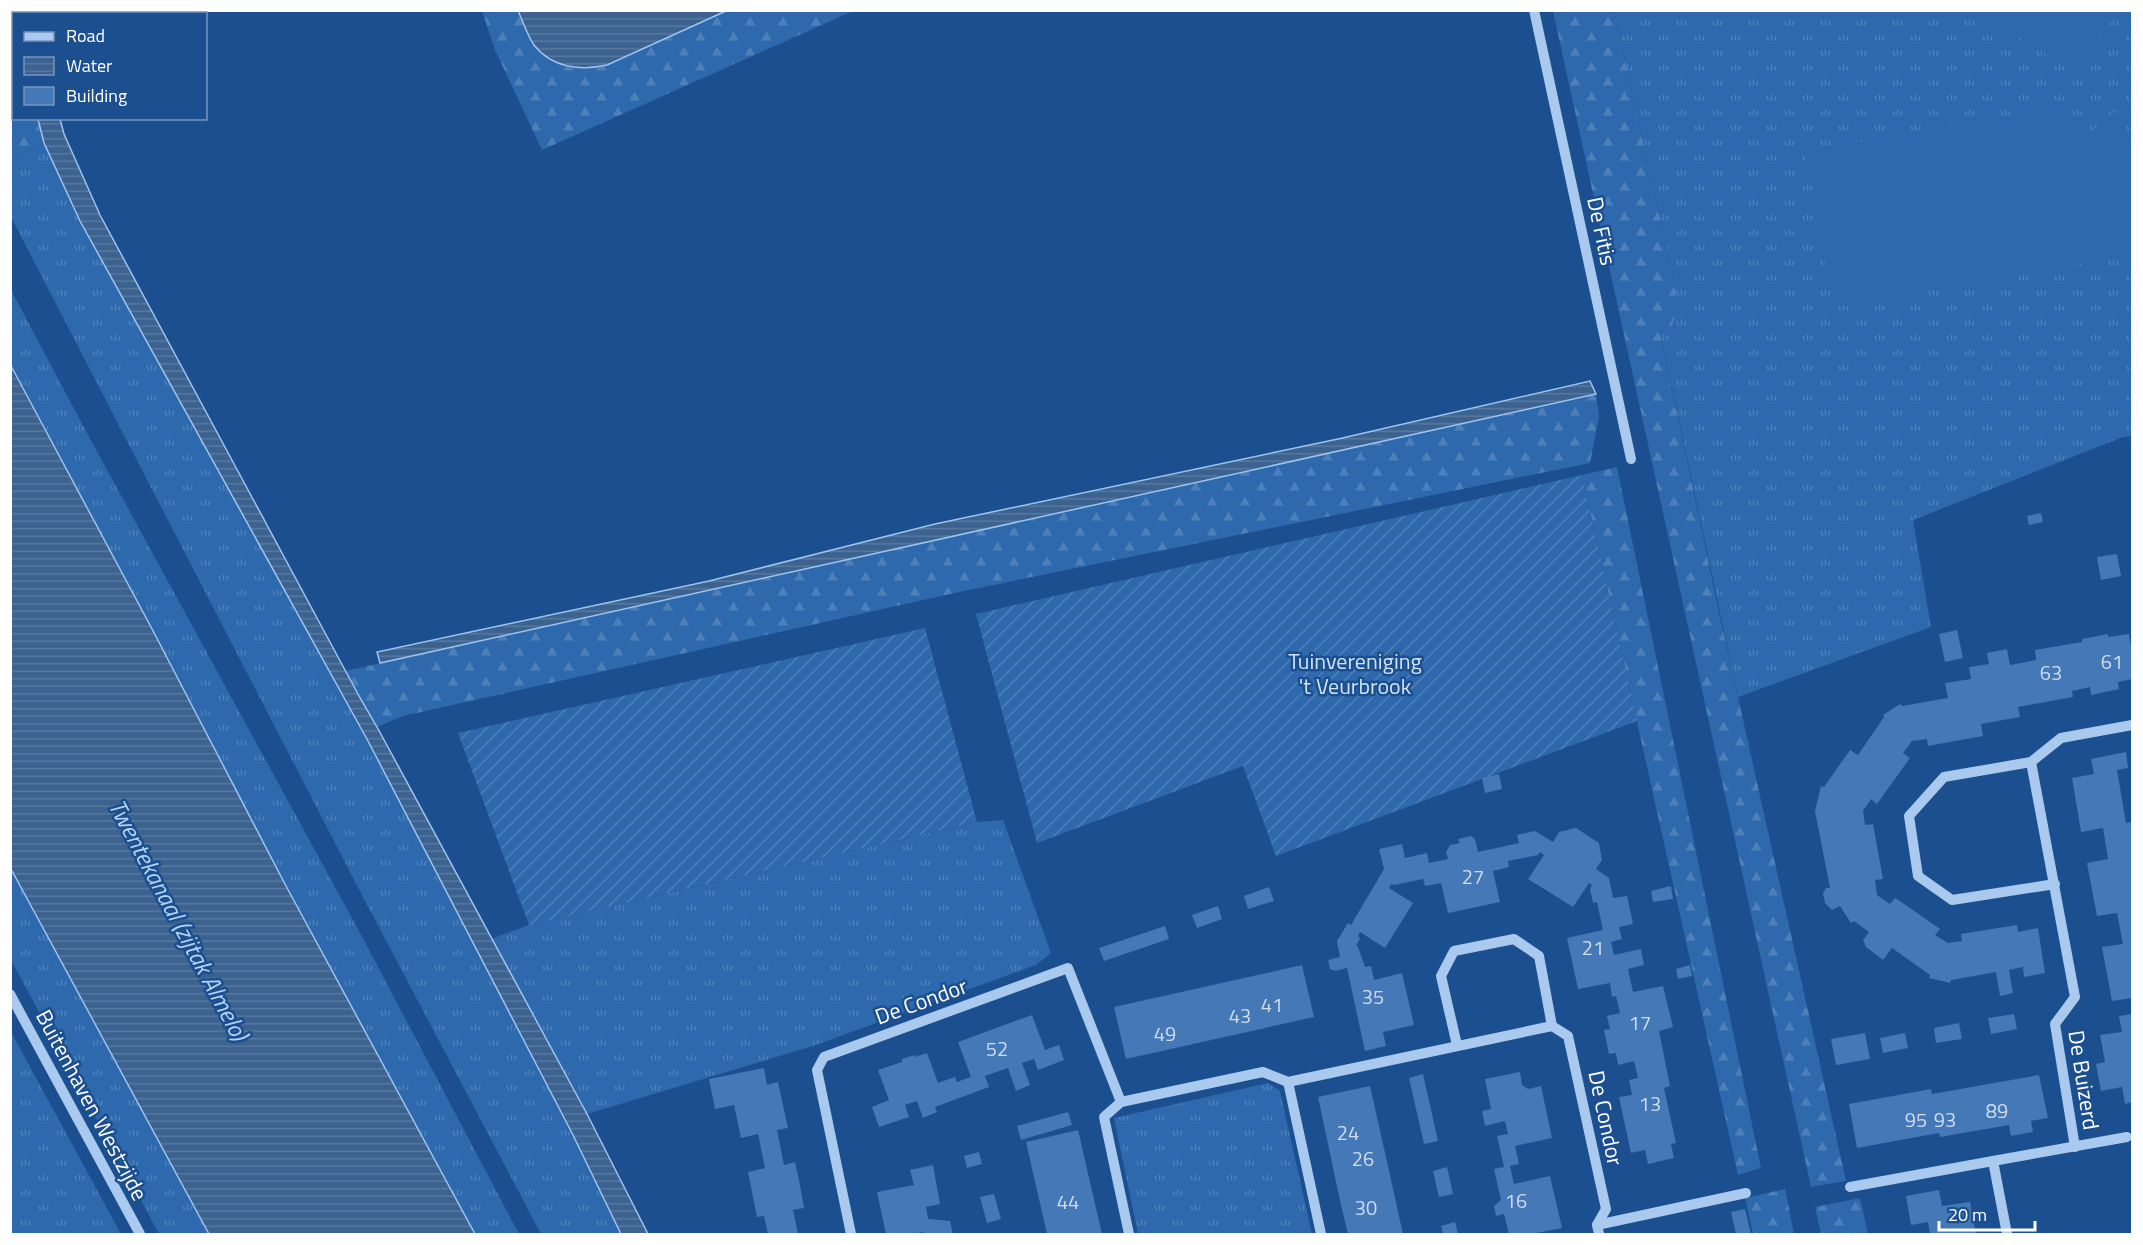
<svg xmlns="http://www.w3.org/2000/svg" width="2143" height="1245" font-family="'Titillium Web',sans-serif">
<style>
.grass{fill:url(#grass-tufts)}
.forest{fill:url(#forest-firs)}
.garden{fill:url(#garden-furrows)}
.pitch{fill:#2e69ad}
.water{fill:url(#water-rules);stroke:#9cc4f0;stroke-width:1.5}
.building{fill:#4478b7}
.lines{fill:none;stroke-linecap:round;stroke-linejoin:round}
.minor{stroke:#a9c9ee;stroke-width:10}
.labels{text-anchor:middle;stroke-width:5;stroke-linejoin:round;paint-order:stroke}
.number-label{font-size:20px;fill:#d0dded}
.street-label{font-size:22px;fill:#fff;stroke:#1b4f8f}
.park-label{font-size:22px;fill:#cfe3fa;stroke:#1b4f8f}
.water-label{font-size:24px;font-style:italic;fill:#b5d3f5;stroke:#1b4f8f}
</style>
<defs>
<pattern id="grass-tufts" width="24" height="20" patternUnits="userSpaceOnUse" patternTransform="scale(1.5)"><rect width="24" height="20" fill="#2e69ad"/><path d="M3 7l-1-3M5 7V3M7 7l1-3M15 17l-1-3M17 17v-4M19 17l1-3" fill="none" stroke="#4d80b9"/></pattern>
<pattern id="forest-firs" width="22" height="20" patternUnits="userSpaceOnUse" patternTransform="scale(1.5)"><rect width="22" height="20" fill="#2e69ad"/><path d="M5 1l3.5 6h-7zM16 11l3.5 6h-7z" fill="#4d80b9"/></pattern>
<pattern id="garden-furrows" width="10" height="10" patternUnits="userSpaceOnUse" patternTransform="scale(1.5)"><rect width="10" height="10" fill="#2e69ad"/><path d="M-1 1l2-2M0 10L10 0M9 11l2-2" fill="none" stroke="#4d80b9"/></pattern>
<pattern id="water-rules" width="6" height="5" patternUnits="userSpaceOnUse" patternTransform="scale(1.5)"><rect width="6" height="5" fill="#3c6290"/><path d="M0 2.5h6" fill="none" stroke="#597aa1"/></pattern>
</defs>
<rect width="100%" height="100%" fill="#1b4f8f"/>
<g class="grass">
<path d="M1614,11H2132V436L2123,437L1913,520L1931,627L1738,697L1661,335L1671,330L1676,290Z"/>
<path d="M44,143L80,221L368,741L572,1133L621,1234H541L363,897L11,217V157Z"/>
<path d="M10,288L88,435L358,929L519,1234H475L286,886L151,627L11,364Z"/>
<path d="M1003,820L1051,953L1036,965L813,1046L587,1114L491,939L529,925L977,822Z"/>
<path d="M10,869L209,1234H159L11,960Z"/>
<path d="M10,1030L121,1234H11Z"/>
<path d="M1268,1083L1280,1091L1312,1234H1138L1114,1118Z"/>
</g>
<g class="forest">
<path d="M13,10L14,118L38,119L44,143L11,157L10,11Z"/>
<path d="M482,11H518C523,21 527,35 534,45C552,68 581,71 608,65L726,11H853L542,150L495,50Z"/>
<path d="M1553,11H1614L1676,290V312L1671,330L1661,336L1719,612L1846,1181L1811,1187Z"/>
<path d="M1596,394L1599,416L1590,463L959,592L403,716L377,727L345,671Z"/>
<path d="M1617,467L1761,1168L1738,1175L1582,475Z"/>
<path d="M1785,1189L1794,1234H1753L1745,1198Z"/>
<path d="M1860,1198L1868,1234H1821L1815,1207Z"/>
</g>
<g class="garden">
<path d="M1582,475L1637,721L1276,856L1243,766L1037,843L976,614Z"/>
<path d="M925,628L977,822L529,925L458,733Z"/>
</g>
<g class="pitch">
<path d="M2004,11V10L2116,11L2080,73L1997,25Z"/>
<path d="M2117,109L2120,135L2132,134V255L1833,307L1806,151L2043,110L2079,133L2092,131Z"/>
</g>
<g class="water">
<path d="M518,11H726L607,65C581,71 552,68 534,45C527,35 523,21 518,11Z"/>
<path d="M38,119H60L64,134L100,215L359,696L377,727L587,1114L648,1234H621L572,1133L368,741L80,221L44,143Z"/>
<path d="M10,364L151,627L286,886L475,1234H209L11,869Z"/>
<path d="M1590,381L1596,394L380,663L377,652L709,581L935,524L1338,439Z"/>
</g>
<g class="building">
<path d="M2041,513L2043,522L2029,525L2027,516Z"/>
<path d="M2117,554L2121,576L2101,580L2097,557Z"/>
<path d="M1957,630L1963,658L1945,662L1939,634Z"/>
<path d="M2108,634V637L2129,634L2132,654V679L2118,682L2119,689L2091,695L2090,687L2072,691L2073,697L2018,707L2020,717L1981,724L1983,736L1928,746L1927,739L1912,741L1903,753L1910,758L1877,804L1871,799L1863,811L1865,825L1873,824L1883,879L1875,880L1877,895L1890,904L1895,898L1897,899L1940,929L1935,935L1948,943L1962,941L1961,934L2017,925L2018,932L2038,928L2045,973L2024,977L2023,967L2009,970L2013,993L2000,996L1996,972L1951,980L1950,983L1929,978L1930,975L1892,948L1883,960L1866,947L1863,940L1869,932L1854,921L1851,923L1840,906L1832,910L1825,903L1823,893L1826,888H1830L1815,811L1821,786L1824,787L1850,750L1858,755L1884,717L1883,715L1900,704L1902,706L1948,698L1945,683L1971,679L1969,667L1989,664L1987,653L2007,649L2010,665L2036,660L2035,650L2082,642V639Z"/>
<path d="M2126,752L2128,768L2117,770L2126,823L2132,822V998L2112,1001L2102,947L2123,944L2117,913L2097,916L2087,863L2108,859L2103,828L2081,832L2072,778L2094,774L2091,759Z"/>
<path d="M1499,774L1502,789L1485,793L1482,778Z"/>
<path d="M1576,828L1599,843L1602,860L1596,869L1609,878L1613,898L1627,896L1633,924L1619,927L1622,939L1611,942L1614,955L1641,949L1644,965L1628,969L1633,992L1663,986L1673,1027L1659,1031L1670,1086L1664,1088L1676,1143L1671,1144L1674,1158L1648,1164L1645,1150L1631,1153L1619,1097L1632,1095L1629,1080L1638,1078L1634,1061L1618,1065L1616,1053L1609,1054L1604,1030L1610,1029L1607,1016L1620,1013L1616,996L1612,997L1610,983L1578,989L1567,938L1603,930L1597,902L1593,903L1590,889L1592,885L1589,883L1573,907L1528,879L1544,855L1540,852L1538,855L1508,861L1509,867L1493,871L1500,902L1448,913L1441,883L1425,886L1423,879L1394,885L1391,884L1389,888L1413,903L1385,948L1360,932L1358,936L1360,938L1356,946L1358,947L1365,967L1371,966L1374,980L1402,973L1414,1025L1383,1032L1386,1046L1365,1051L1347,968L1335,971L1330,969L1328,960L1340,957L1337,941L1348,923L1351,925L1384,869L1379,849L1402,844L1405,858L1427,853L1429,863L1448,859L1446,852L1450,845L1460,843L1458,839L1471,836L1475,839L1478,852L1519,843L1517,835L1535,831L1553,842L1559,832Z"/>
<path d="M1671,886L1673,899L1653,902L1651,891Z"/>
<path d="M1269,887L1274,901L1248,909L1244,896Z"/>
<path d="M1218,906L1222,919L1197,928L1192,915Z"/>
<path d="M1165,926L1169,939L1104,961L1099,948Z"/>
<path d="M1302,965L1314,1017L1126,1059L1114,1007Z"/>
<path d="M1690,965L1692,976L1678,979L1676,969Z"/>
<path d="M2014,1014L2017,1029L1991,1034L1988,1018Z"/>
<path d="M2132,1014V1102L2125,1104L2122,1087L2101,1091L2096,1064L2105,1062L2100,1035L2122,1032L2119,1016Z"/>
<path d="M1032,1015L1045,1050L1059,1045L1064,1060L1038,1070L1034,1059L1022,1063L1030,1085L1016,1091L1008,1068L985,1076L989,1087L935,1107L937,1112L923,1118L917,1101L905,1105L909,1117L879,1127L872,1107L889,1100L878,1070L902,1062V1059L915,1055V1057L927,1053L938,1083L955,1077L957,1082L971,1077L958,1042Z"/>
<path d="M1959,1023L1962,1039L1936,1043L1934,1028Z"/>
<path d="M1865,1033L1870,1059L1836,1065L1831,1039Z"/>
<path d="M1905,1033L1908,1048L1883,1053L1880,1038Z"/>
<path d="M764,1068L767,1085L778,1082L788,1128L777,1130L784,1165L795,1162L800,1185L804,1208L793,1210L798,1234H768L764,1216L757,1217L748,1172L765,1168L758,1134L741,1138L734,1105L715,1109L709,1079Z"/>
<path d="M1520,1072L1522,1085L1528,1089L1541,1086L1552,1138L1515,1146L1519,1164L1510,1166L1514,1184L1550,1176L1562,1228L1531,1234H1509L1504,1214L1496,1216L1494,1206L1501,1200L1494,1169L1504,1167L1497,1136L1508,1134L1505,1121L1485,1126L1482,1111L1491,1109L1485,1079Z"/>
<path d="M1423,1074L1438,1141L1424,1144L1409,1078Z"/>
<path d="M2039,1075L2048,1118L2031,1121L2033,1132L2011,1136L2009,1125L1940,1137L1939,1133L1857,1148L1849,1104L1931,1089L1932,1094Z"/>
<path d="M1370,1086L1388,1166L1403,1234H1348L1341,1205L1318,1097Z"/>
<path d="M1068,1112L1072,1125L1021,1140L1017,1126Z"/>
<path d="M1078,1130L1102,1234H1047L1026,1142Z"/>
<path d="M979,1152L982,1164L967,1168L964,1156Z"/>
<path d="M933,1165L940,1204L926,1207L928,1219L950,1221L953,1234H924L923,1232L912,1234H886L877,1192L914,1185L910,1170Z"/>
<path d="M1447,1167L1453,1194L1439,1197L1433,1171Z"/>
<path d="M1939,1190L1942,1206L1970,1202L1976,1234H1930L1928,1222L1911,1225L1906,1196Z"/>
<path d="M994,1194L1001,1219L987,1223L980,1197Z"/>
<path d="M1745,1209L1751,1234H1736L1731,1212Z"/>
<path d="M1455,1222L1458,1234H1443L1441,1226Z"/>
</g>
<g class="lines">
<g class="minor">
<path d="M1534,10L1631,459"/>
<path d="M2031,762L2075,997L2055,1024L2075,1147"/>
<path d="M2055,884L1952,900L1918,876L1909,816L1944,777L2031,762L2061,738L2132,725"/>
<path d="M10,994L140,1234"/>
<path d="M1457,1045L1441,976L1454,951L1514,939L1539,956L1552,1026"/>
<path d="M1288,1082L1321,1234"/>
<path d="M1121,1102L1104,1117L1129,1234"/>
<path d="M1850,1187L1993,1161"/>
<path d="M1597,1225L1746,1193"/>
<path d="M851,1234L817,1070L824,1057L1068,968L1121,1102L1263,1072L1288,1082L1552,1026L1568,1036L1606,1209L1597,1225L1599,1234"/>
<path d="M2007,1234L1993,1161L2127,1137"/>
</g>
</g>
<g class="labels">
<g class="number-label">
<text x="2112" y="669">61</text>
<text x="2051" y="680">63</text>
<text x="1473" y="884">27</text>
<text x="1593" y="955">21</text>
<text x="1373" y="1004">35</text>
<text x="1272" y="1012">41</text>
<text x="1240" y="1023">43</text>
<text x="1640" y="1030">17</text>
<text x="1165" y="1041">49</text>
<text x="997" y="1056">52</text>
<text x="1650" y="1111">13</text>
<text x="1997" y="1118">89</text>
<text x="1916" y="1127">95</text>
<text x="1945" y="1127">93</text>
<text x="1348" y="1140">24</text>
<text x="1363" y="1166">26</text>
<text x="1516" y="1208">16</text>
<text x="1068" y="1209">44</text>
<text x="1366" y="1215">30</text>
</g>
<g class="street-label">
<text transform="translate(1602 231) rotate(78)" y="8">De Fitis</text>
<text transform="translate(921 1001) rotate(-20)" y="8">De Condor</text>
<text transform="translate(2084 1080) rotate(81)" y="8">De Buizerd</text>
<text transform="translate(92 1105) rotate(62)" y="8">Buitenhaven Westzijde</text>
<text transform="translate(1606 1118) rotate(78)" y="8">De Condor</text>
</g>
<g class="park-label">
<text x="1355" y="669">Tuinvereniging<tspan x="1355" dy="25">'t Veurbrook</tspan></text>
</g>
<g class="water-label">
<text transform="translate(178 920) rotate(62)" y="8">Twentekanaal (zijtak Almelo)</text>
</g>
</g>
<rect width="2143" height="1245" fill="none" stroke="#ffffff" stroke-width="24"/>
<rect x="12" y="12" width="195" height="108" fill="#1b4f8f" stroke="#7695bc" stroke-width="1.5"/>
<rect x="24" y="32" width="30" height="9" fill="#a9c9ee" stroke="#7695bc" stroke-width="1.5"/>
<text x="66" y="42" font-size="18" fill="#ffffff">Road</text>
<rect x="24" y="57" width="30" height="18" fill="url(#water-rules)" stroke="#7695bc" stroke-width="1.5"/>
<text x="66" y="72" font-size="18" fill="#ffffff">Water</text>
<rect x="24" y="87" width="30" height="18" fill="#4478b7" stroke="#7695bc" stroke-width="1.5"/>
<text x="66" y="102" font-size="18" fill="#ffffff">Building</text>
<path d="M1939 1221v9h96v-9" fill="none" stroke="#ffffff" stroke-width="3"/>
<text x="1948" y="1221" font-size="18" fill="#ffffff" stroke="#1b4f8f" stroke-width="4.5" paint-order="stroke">20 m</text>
</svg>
